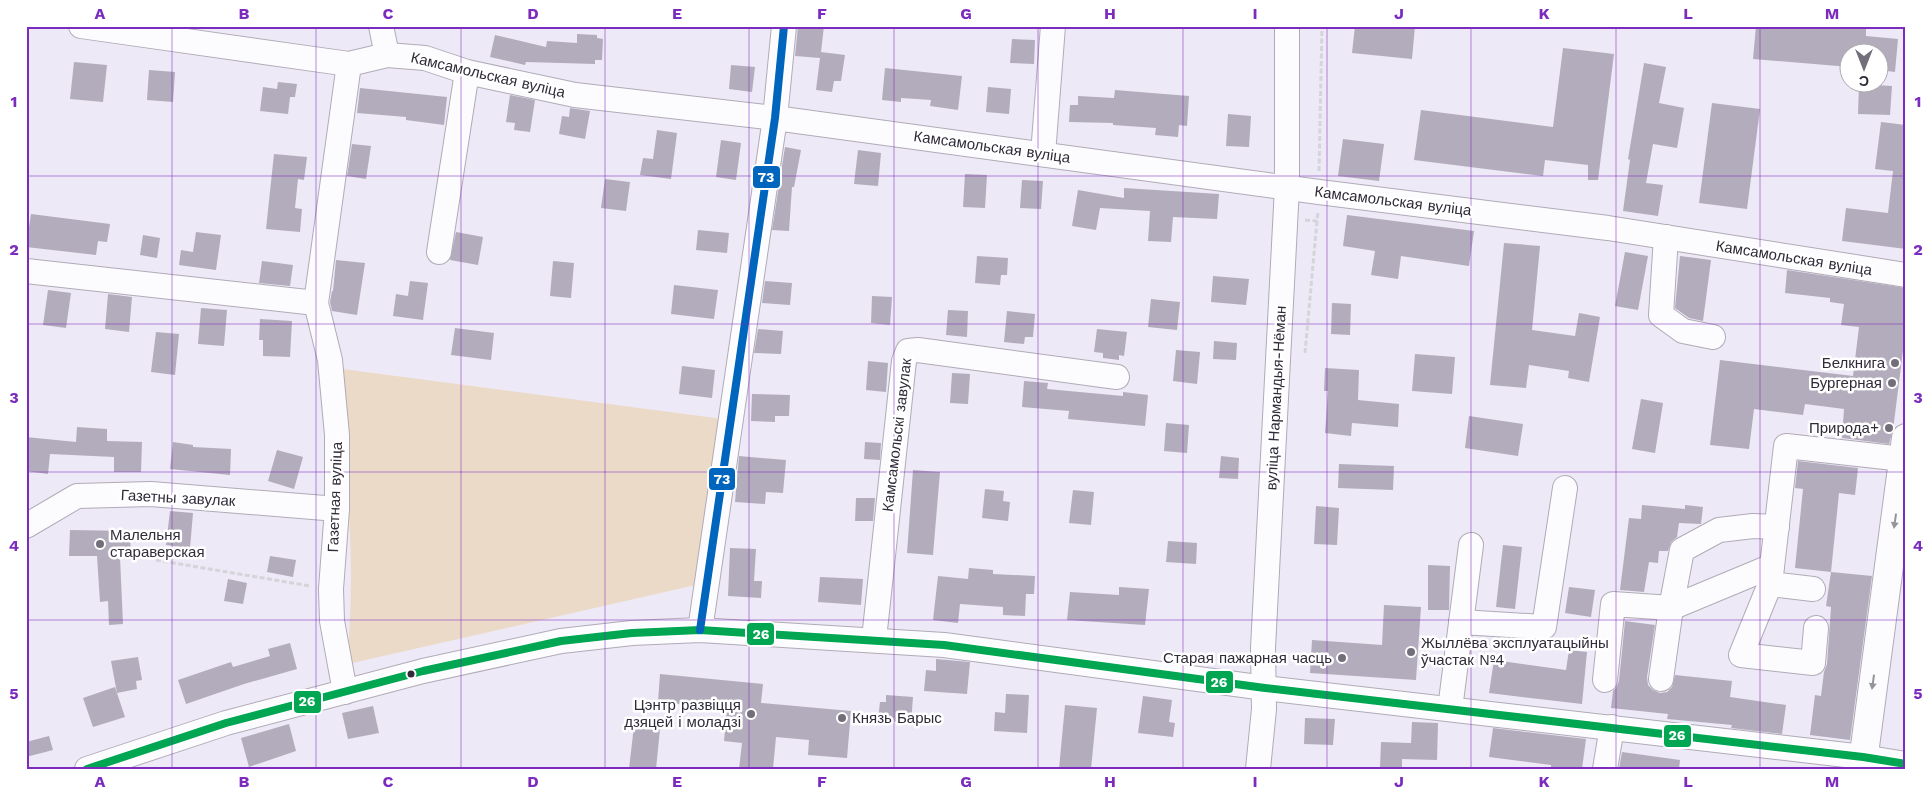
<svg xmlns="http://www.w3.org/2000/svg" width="1932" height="795" font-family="'Work Sans',sans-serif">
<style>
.green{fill:#ecdac9}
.building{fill:#b3acbc}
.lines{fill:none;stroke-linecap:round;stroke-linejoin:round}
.minor-casing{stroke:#b0abb7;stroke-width:26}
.major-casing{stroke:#b0abb7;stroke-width:30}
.path{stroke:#d5d4d8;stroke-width:3;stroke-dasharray:5 2.5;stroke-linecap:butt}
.minor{stroke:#fcfcfe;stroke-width:24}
.major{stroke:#fcfcfe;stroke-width:28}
.bus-1-casing{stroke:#fff;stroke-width:11}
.bus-2-casing{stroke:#fff;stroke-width:11}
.bus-1{stroke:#00a651;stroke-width:8}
.bus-2{stroke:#0065bd;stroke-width:8}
.oneway{fill:#96949b}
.grid{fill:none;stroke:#7b2cbf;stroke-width:1;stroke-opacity:0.55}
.poi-dot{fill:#726e7a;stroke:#fff;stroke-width:2}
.bus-dot{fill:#302b38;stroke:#fff;stroke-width:2}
.labels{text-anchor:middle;stroke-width:5;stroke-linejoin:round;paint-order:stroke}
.street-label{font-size:15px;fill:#302b38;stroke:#fff}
.poi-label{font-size:15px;fill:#302b38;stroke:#fff;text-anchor:end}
.line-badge{stroke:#fff;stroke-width:2}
.badge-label{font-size:14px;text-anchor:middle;font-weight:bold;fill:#fff}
.neatline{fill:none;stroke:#7b2cbf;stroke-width:2}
.grid-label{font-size:16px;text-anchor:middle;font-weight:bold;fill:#7b2cbf}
</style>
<rect width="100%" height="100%" fill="#eee9f6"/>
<path class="green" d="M335,368L723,419L700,584L348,664C349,635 351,606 351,577C351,507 342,437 335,368Z"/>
<g class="building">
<path d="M798,26H824L821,52L845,55L841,81H834L832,92L816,90L820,58L795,56Z"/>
<path d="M1355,26H1415L1412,59L1352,53Z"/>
<path d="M1756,26H1866V36L1898,39L1895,72L1880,70V52H1850V67L1753,59Z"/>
<path d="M577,34L597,35V38L603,39L602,60H595V64L526,62L525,65L490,57L495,35L546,47L547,41L577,43Z"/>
<path d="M1012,39L1035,40L1034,64L1010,63Z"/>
<path d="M1563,48L1614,54L1598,180H1588V165L1545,160L1543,176L1414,160L1421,110L1553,127Z"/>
<path d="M74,62L107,65L103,102L70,99Z"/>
<path d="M1644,63L1666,67L1659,103L1684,108L1677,148L1653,144L1646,183L1663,185L1658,216L1623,211L1630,160L1628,159Z"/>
<path d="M731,65L755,67L752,92L729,89Z"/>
<path d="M885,68L962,76L958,110L930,106L931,100L901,98V102L882,100Z"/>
<path d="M149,70L175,72L173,102L147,100Z"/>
<path d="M278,82L297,84L295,97H290L288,114L260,111L263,87L277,89Z"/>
<path d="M1859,84L1892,86L1890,115L1858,114Z"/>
<path d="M988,87L1011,89L1009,114L986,112Z"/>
<path d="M360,88L447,97L444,125L406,120V117L357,113Z"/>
<path d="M1115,90L1189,96L1187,126L1179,125L1178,137L1155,135L1156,128L1113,125V123L1069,122L1070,105H1078V96L1114,98Z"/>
<path d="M510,95L535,100L530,132L514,130L515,123L506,122Z"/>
<path d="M1712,103L1760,109L1747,209L1699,203Z"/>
<path d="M570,108L590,111L585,139L559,134L562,116L569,117Z"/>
<path d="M1228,114L1251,116L1249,147L1226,146Z"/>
<path d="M1881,122L1906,125V249L1842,241L1846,208L1888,213L1893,171L1875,169Z"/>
<path d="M657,130L677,133L671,179L640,175L643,158L653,159Z"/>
<path d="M1343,139L1384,144L1379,181L1338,176Z"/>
<path d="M721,140L741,143L736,180L716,177Z"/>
<path d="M352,144L371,146L366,179L347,176Z"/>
<path d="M785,147L801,150L794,187H792L789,231L772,230Z"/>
<path d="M858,150L881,153L878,186L854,184Z"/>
<path d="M274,154L307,157L304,180L298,179L295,208L302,209L300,232L266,229Z"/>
<path d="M965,174L987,175L985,208L963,207Z"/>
<path d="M605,179L630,182L626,211L601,208Z"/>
<path d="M1022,180L1043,181L1041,209L1020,208Z"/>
<path d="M1124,188L1219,194L1217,219L1173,217L1171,242L1148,241L1150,211L1100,208L1096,230L1072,226L1078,190L1124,198Z"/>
<path d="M31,214L110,224L107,242L98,241L96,255L26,247Z"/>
<path d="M1347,215L1474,231L1469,266L1401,256L1398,279L1371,275L1375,251L1343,246Z"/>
<path d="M698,230L729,233L727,253L696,250Z"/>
<path d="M196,232L221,235L216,270L179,265L181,250L193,252Z"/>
<path d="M456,232L483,237L478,265L450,260Z"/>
<path d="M143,235L160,238L157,258L140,255Z"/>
<path d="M1504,243L1540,246L1532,330L1575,336L1579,313L1600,317L1589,382L1568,378L1569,371L1529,365L1526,388L1490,385Z"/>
<path d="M1625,252L1648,256L1638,310L1615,306Z"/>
<path d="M977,256L1008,258L1007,275H1001L1000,285L975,283Z"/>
<path d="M1680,256L1711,260L1703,321L1689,318L1675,308Z"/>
<path d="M336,260L365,263L357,315L332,311L330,302L332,291H333Z"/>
<path d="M262,261L293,265L290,286L259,283Z"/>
<path d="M553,261L574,263L571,298L550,296Z"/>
<path d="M1787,270L1906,288V327L1893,430L1889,444L1842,438L1844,409L1805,404L1803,415L1754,409L1749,449L1710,445L1720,360L1853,376L1859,327L1841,325L1844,304L1830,302V298L1785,293Z"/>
<path d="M1213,276L1249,279L1246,305L1211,302Z"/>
<path d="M410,281L428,283L423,320L393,316L396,294L408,296Z"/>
<path d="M765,281L792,283L790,305L762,303Z"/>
<path d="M674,285L718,290L714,319L671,314Z"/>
<path d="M48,290L71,293L66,328L43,325Z"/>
<path d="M108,294L132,297L129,332L105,329Z"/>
<path d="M872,296L892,297L890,325L871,323Z"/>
<path d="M1151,299L1180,302L1177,330L1148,327Z"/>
<path d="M1332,303L1351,304L1350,335L1331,334Z"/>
<path d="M201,308L227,310L224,346L198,344Z"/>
<path d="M948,310L968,311L967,337L946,335Z"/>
<path d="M1007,311L1035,314L1033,337H1025L1024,344L1004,342Z"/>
<path d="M260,319L292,321L290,357L263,356V340H259Z"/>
<path d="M455,328L494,333L491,360L451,355Z"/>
<path d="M758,329L783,331L781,354L754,353Z"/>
<path d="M1097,329L1127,332L1124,356L1119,355V360L1103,358V353L1094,352Z"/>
<path d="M156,332L179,334L175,375L151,372Z"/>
<path d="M1214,341L1237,343L1236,360L1213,359Z"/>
<path d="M1176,350L1200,352L1197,384L1173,381Z"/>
<path d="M1415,354L1455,357L1452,394L1412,391Z"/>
<path d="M868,361L888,363L886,392L866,390Z"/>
<path d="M682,366L715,370L712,398L679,394Z"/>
<path d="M1325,368L1359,370L1358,400L1399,404L1398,427L1352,423L1351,436L1325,433L1328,391H1324Z"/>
<path d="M952,373L970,374L968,404L950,403Z"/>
<path d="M1024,381L1048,383L1047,389L1123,396V392L1148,395L1145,426L1068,419L1069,411L1022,407Z"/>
<path d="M752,394L790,395L789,416H775V422L751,421Z"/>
<path d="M1641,399L1663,403L1655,453L1632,449Z"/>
<path d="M1469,416L1523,424L1518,456L1465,448Z"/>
<path d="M1166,423L1189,425L1187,453L1164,451Z"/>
<path d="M77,427L107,429V441L142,442L141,472H114V457L50,454L48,474L26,471V437L76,442Z"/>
<path d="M173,442L193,445V447L231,449L230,475L170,469Z"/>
<path d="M865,442L881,443L880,460L864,459Z"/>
<path d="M277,450L303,457L294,489L268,481Z"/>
<path d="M739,456L786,460L783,493L766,492L765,504L735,502Z"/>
<path d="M1221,456L1239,458L1238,479L1219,478Z"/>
<path d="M1798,461L1858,468L1855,495L1839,493L1831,572L1795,568L1803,489L1795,488Z"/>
<path d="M1339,464L1394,466L1393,490L1338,488Z"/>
<path d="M913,470L940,472L933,555L907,553Z"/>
<path d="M985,489L1004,491L1003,501L1010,502L1008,521L982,518Z"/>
<path d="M1073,490L1094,492L1091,525L1069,523Z"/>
<path d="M856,498H875L873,521H855Z"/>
<path d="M1642,505L1685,509V505L1703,507L1701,524L1679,523L1677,537L1671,542L1668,551H1659L1658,563L1649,562L1644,592L1620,590L1629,518L1641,519Z"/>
<path d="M1316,506L1339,508L1337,545L1314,544Z"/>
<path d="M170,511L193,513L190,548L166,545Z"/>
<path d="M70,530L131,531L130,557H120L123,624L109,625L108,601L100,602L97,556H69Z"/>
<path d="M1168,541L1197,543L1196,564L1166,562Z"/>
<path d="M1503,545L1522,547L1515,609L1496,607Z"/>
<path d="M730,548L756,549L754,581H762L761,598L728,596Z"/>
<path d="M270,556L296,560L293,577L267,572Z"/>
<path d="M1428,565L1450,566L1449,610H1428Z"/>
<path d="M969,568L993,570V574L1035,576L1034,594H1026L1025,616L1003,615V607L960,604L958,623L933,620L938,576L968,579Z"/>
<path d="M1831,572L1872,576L1850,740L1810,735L1815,695L1821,696L1824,672L1827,664L1831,607L1826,606Z"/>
<path d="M820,577L863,579L861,605L818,602Z"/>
<path d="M228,579L247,583L243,604L224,601Z"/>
<path d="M1119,587L1149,589L1145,625L1067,620L1070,592L1119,595Z"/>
<path d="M1569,587L1595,590L1591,617L1565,613Z"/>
<path d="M1384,605L1421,607L1416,680L1310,673L1312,640L1382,645Z"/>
<path d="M1625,621L1655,625L1647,677L1648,685L1653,690L1660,693L1667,692L1672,687L1675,675L1732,681L1730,697L1786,705L1782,734L1731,728L1732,725L1667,719L1668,714L1611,708L1613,691L1616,688L1619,681Z"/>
<path d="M290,643L297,669L244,684L186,704L178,680L231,662L233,667L270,656L268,649Z"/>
<path d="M1569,650L1587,652L1582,704L1489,693L1494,660L1566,670Z"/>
<path d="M138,657L142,680L136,681L137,689L117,693L111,661Z"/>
<path d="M936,659L970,662L967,694L924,691L926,670L936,671Z"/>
<path d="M660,674L763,684L761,703L851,711L847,758L808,755L809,740L776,737L773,769H739L742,743L724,741L727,709L658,702Z"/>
<path d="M115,687L125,717L93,727L83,698Z"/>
<path d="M1006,694L1029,695L1027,733L994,731L995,712L1005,713Z"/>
<path d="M886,695L913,697L911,723L878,720L880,702H886Z"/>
<path d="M1143,696L1172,700L1169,722L1175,723L1173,737L1138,733Z"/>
<path d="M1065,705L1097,708L1091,769H1059Z"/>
<path d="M373,706L379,733L348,739L342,713Z"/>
<path d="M1305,718L1335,719L1333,745L1304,744Z"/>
<path d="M1412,722L1438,723L1437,760L1402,759V768L1380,767L1381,742L1411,743Z"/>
<path d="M289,724L296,751L249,767L241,738Z"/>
<path d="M634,726L660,729L656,769H629Z"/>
<path d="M1493,728L1586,739L1582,769H1551V765L1489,757Z"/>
<path d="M49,736L53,750L26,757V742Z"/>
<path d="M1622,752L1680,760L1679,769H1619Z"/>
</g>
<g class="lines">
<g class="minor-casing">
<g id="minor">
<path d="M81,26L349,64L387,55L425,58L467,72L575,95L775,118L1319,192L1608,228L1906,275"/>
<path d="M381,26L387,55"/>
<path d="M1043,154L1053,26"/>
<path d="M1666,237L1661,315L1683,331L1713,337"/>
<path d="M439,252L467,72"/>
<path d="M26,271L316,303"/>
<path d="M26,526L77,496L151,494L337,509"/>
<path d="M1770,584L1741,655L1813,663L1816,628"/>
<path d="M1813,589L1770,584L1786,446L1903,459"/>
<path d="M1461,622L1544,627L1565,488"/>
<path d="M700,630L775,118L784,26"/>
<path d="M874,639L904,361L908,351L918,350L1117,377"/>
<path d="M1661,679L1671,608L1772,566"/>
<path d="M1605,680L1613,604L1671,608L1682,550L1719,530L1753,526L1777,527"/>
<path d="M345,692L332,621L331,589L337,509V435L330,360L316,303L349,64"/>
<path d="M1450,709L1471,545"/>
<path d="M87,769L226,723L423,671L561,641L632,633L700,630L944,645L1265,688L1863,757L1906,764"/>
<path d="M1258,769L1264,709L1263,648L1287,187V26"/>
<path d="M1605,769L1612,727"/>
</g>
</g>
<g class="major-casing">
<path id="major" d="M1862,769L1906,438"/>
</g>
<g class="path">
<path d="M1319,171L1322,26"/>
<path d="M1305,220L1317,221L1318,212"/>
<path d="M1305,353L1317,221"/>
<path d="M156,560L310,586"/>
</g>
<use href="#minor" class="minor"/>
<use href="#major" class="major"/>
<g class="bus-1-casing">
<path id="bus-1" d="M87,769L226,723L423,671L561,641L632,633L700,630L944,645L1265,688L1863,757L1906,764"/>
</g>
<g class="bus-2-casing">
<path id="bus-2" d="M700,630L775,118L784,26"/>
</g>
<use href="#bus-1" class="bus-1"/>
<use href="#bus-2" class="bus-2"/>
</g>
<defs><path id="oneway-solid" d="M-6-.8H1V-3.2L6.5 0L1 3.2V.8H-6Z" transform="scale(1.25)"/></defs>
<g class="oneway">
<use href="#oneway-solid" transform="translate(1895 521) rotate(98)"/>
<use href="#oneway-solid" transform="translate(1873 682) rotate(98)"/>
</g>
<path class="grid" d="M172,26V769M316,26V769M461,26V769M605,26V769M749,26V769M894,26V769M1038,26V769M1183,26V769M1327,26V769M1471,26V769M1616,26V769M1760,26V769M26,176H1906M26,324H1906M26,472H1906M26,620H1906"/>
<g class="poi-dot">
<circle cx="1895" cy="363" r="5"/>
<circle cx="1892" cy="383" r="5"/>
<circle cx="1889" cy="428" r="5"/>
<circle cx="100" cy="544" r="5"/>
<circle cx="1411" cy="652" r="5"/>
<circle cx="1342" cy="658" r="5"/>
<circle cx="751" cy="714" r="5"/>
<circle cx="842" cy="718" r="5"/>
</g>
<circle class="bus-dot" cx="411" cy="674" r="4.5"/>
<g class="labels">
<g class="street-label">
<text transform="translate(488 75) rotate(13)" y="5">Камсамольская вуліца</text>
<text transform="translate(992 147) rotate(8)" y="5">Камсамольская вуліца</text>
<text transform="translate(1393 201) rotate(7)" y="5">Камсамольская вуліца</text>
<text transform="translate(1794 258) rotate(9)" y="5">Камсамольская вуліца</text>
<text transform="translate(1276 398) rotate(-87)" y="5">вуліца Нармандыя-Нёман</text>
<text transform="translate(897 435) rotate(-83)" y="5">Камсамольскі завулак</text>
<text transform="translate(335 497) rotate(-88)" y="5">Газетная вуліца</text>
<text transform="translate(178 498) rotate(3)" y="5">Газетны завулак</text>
</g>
<g class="poi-label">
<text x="1885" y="368">Белкнига</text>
<text x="1882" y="388">Бургерная</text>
<text x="1879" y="433">Природа+</text>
<text x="110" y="540" text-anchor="start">Малельня<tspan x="110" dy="17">стараверская</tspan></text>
<text x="1421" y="648" text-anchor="start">Жыллёва эксплуатацыйны<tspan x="1421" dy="17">ўчастак №4</tspan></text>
<text x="1332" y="663">Старая пажарная часць</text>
<text x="741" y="710">Цэнтр развіцця<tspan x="741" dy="17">дзяцей і моладзі</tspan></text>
<text x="852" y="723" text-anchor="start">Князь Барыс</text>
</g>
</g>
<g class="line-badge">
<rect x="752" y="165" width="29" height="24" rx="5" fill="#0065bd"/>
<rect x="708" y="467" width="28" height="24" rx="5" fill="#0065bd"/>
<rect x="746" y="622" width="29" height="24" rx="5" fill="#00a651"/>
<rect x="1205" y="670" width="29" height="24" rx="5" fill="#00a651"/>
<rect x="293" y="690" width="29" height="24" rx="5" fill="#00a651"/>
<rect x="1663" y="724" width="29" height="24" rx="5" fill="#00a651"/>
</g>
<g class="badge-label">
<text x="766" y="182">73</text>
<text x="722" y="484">73</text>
<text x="761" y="639">26</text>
<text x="1219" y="687">26</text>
<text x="307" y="706">26</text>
<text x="1677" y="740">26</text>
</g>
<rect width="1932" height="795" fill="none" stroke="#ffffff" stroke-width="55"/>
<g transform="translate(1864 68) rotate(180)"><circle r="24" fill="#ffffff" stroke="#acaaaf"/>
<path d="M0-4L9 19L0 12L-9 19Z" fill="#726e7a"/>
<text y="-8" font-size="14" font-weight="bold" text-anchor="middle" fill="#302b38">С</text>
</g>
<rect x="28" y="28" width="1876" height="740" class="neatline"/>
<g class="grid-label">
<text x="100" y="19">A</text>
<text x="244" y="19">B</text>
<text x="388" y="19">C</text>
<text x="533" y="19">D</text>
<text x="677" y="19">E</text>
<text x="822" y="19">F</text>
<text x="966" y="19">G</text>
<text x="1110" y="19">H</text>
<text x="1255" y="19">I</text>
<text x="1399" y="19">J</text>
<text x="1544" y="19">K</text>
<text x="1688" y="19">L</text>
<text x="1832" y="19">M</text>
<text x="14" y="107">1</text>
<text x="1918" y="107">1</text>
<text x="14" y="255">2</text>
<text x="1918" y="255">2</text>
<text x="14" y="403">3</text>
<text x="1918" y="403">3</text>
<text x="14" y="551">4</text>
<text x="1918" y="551">4</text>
<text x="14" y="699">5</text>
<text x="1918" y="699">5</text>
<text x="100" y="787">A</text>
<text x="244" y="787">B</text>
<text x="388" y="787">C</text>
<text x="533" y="787">D</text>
<text x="677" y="787">E</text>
<text x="822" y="787">F</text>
<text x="966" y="787">G</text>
<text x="1110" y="787">H</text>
<text x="1255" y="787">I</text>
<text x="1399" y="787">J</text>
<text x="1544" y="787">K</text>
<text x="1688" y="787">L</text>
<text x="1832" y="787">M</text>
</g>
</svg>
